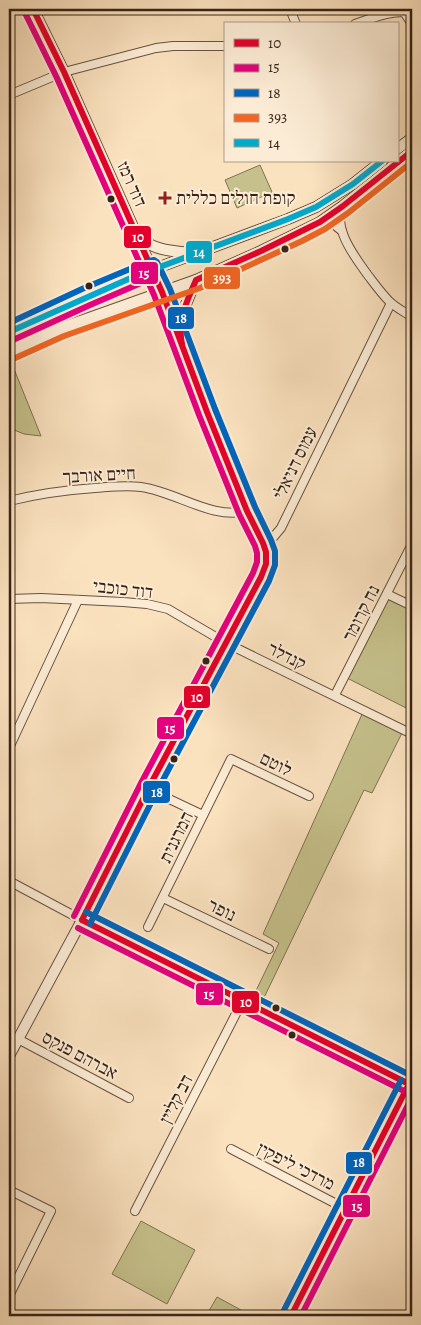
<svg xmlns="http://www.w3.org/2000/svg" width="421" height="1325" font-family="Alegreya,'Frank Ruhl Libre',serif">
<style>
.green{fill:#c6c18c;stroke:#7f7252}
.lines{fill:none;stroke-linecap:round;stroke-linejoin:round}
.minor-casing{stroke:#695241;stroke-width:10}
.tertiary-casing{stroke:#695241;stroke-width:12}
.minor{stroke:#fcecd5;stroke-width:8}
.tertiary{stroke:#fcecd5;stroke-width:10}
.bus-1-casing{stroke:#fcecd5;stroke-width:10}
.bus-2-casing{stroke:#fcecd5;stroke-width:10}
.bus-3-casing{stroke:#fcecd5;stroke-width:10}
.bus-4-casing{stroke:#fcecd5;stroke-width:10}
.bus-5-casing{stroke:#fcecd5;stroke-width:10}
.bus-1{stroke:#e4002b;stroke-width:6}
.bus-2{stroke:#e5007d;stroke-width:6}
.bus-3{stroke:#0065bd;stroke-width:6}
.bus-4{stroke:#f26522;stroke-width:6}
.bus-5{stroke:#00a9ce;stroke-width:6}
.poi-dot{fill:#8f2418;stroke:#fcecd5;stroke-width:2}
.bus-dot{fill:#382217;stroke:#fcecd5;stroke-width:2}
.labels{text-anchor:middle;stroke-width:4;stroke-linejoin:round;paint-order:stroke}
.street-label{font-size:18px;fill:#382217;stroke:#fcecd5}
.poi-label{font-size:18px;fill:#382217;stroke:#fcecd5;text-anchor:start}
.line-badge{stroke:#fcecd5;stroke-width:2}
.badge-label{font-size:14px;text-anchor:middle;font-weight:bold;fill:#fff}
</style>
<rect width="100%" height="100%" fill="#fbe2bf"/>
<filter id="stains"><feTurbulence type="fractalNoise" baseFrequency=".004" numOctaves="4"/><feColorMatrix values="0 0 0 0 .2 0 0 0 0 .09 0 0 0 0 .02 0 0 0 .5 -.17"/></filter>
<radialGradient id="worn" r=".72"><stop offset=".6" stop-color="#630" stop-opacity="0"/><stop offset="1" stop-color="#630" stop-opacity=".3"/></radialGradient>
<g class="green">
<path d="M260,165L272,192L237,208L225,180Z"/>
<path d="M12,364L41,436L24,434L9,428V366Z"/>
<path d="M386,595L412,608V711L345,677Z"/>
<path d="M363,712L403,731L372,793L364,790L260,1006L251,1001L279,943L263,934Z"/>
<path d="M141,1221L195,1250L167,1304L112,1274Z"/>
<path d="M217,1297L252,1316H206Z"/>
</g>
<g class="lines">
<g class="minor-casing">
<g id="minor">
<path d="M290,9L296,24"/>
<path d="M355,24C372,18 387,12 404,12L412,24"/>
<path d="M9,95L64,72L156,48L173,46H225"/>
<path d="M343,206C332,228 355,257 367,274C374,283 381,293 389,301C396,308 405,312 412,317"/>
<path d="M320,222L332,223L342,231"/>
<path d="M9,260V262"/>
<path d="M9,501C37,494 66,490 95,488C110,487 126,485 141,487C177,492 212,520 247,511"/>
<path d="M263,543L271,540L281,528L391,303"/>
<path d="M387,594L412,606"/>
<path d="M9,599L41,598L123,602L147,604L168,609L226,643L412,734"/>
<path d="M335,695L412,544"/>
<path d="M9,748L78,600"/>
<path d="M148,789L203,815"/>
<path d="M9,881L82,920"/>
<path d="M163,898L269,949"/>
<path d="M148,927L231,759L309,796"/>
<path d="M18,1039L129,1098"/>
<path d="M231,1149L346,1209"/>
<path d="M9,1190L51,1211L9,1296"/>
<path d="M135,1211L243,1000"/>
<path d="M291,1316L412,1078"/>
</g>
</g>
<g class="tertiary-casing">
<g id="tertiary">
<path d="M397,149L412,138"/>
<path d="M138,237C156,251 171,251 193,253"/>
<path d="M9,332L43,316L133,277L288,219L316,207L353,184L382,161"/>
<path d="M180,335L184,309L196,280"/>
<path d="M9,351L61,328L196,280L261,251L298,233L320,222L343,206L412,151"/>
<path d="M82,920L412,1085"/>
<path d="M9,1056L82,920L148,789L261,577L266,564V552L263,543L247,511L207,412L162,292L64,72L33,9"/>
</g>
</g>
<use href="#minor" class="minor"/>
<use href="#tertiary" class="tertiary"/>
<g class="bus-1-casing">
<g id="bus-1">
<path d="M33,9L64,72L162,292L207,412L247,511L263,543L266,552V564L261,577L148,789L82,920"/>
<path d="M182,344C177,322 187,300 196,280L261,251L320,222L343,206L412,151"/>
<path d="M82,920L409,1084"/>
<path d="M291,1316L409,1084"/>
</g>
</g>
<g class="bus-2-casing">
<g id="bus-2">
<path d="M25,13L56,76L154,295L199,415L239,514L255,546L257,553V562L253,573L140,785L74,916"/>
<path d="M13,340L90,305L155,277"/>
<path d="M78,928L408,1093"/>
<path d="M301,1316L412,1097"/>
</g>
</g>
<g class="bus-3-casing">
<g id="bus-3">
<path d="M9,323L82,289L149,261L154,260L157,262L170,289L215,409L255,507L271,540L275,551V565L269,581L156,793L90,924"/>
<path d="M86,912L412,1076"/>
<path d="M283,1312L401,1080"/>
</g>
</g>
<g class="bus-4-casing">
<path id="bus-4" d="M13,359L64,336L200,288L302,241L325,229L348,213L412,162"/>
</g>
<g class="bus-5-casing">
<path id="bus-5" d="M9,332L133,277L288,219L316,207L353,184L382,161"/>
</g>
<use href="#bus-1" class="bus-1"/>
<use href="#bus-2" class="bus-2"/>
<use href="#bus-3" class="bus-3"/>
<use href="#bus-4" class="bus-4"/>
<use href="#bus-5" class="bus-5"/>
</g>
<path class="poi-dot" d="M162.5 190.5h5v5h5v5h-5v5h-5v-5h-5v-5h5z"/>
<g class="bus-dot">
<circle cx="111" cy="199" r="4.5"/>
<circle cx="285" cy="249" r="4.5"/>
<circle cx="89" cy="286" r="4.5"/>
<circle cx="206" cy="661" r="4.5"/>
<circle cx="174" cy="759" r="4.5"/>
<circle cx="276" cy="1008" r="4.5"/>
<circle cx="292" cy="1035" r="4.5"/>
</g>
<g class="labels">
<g class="street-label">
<text transform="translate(132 184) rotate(66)" y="6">דוד רמז</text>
<text transform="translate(295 463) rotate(-64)" y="6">עמוס דניאלי</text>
<text transform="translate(99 475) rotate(-3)" y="6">חיים אורבך</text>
<text transform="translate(123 589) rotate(6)" y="6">דוד כוכבי</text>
<text transform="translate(361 613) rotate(-63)" y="6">נח קרומר</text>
<text transform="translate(287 656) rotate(26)" y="6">קנדלר</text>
<text transform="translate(276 764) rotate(26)" y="6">לוטם</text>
<text transform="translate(176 837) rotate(-64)" y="6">המרגנית</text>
<text transform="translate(222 910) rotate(26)" y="6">נופר</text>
<text transform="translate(80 1055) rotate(28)" y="6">אברהם פנקס</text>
<text transform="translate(176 1099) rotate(-63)" y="6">דב קליין</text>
<text transform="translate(296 1166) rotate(27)" y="6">מרדכי ליפקין</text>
</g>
<g class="poi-label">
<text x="176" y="204">קופת חולים כללית</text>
</g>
</g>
<g class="line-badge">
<rect x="123" y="225" width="29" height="24" rx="5" fill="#e4002b"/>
<rect x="185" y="240" width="28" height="24" rx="5" fill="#00a9ce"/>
<rect x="130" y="261" width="29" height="24" rx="5" fill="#e5007d"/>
<rect x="203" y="266" width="38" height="24" rx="5" fill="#f26522"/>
<rect x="167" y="306" width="28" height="24" rx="5" fill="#0065bd"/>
<rect x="183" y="685" width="28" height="24" rx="5" fill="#e4002b"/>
<rect x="156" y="716" width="29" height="24" rx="5" fill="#e5007d"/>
<rect x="142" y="780" width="29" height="24" rx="5" fill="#0065bd"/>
<rect x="195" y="982" width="29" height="24" rx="5" fill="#e5007d"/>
<rect x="231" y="990" width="29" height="24" rx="5" fill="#e4002b"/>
<rect x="345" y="1151" width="28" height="24" rx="5" fill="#0065bd"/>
<rect x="342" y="1194" width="29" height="24" rx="5" fill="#e5007d"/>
</g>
<g class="badge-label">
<text x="138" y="242">10</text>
<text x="199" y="257">14</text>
<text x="144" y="278">15</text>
<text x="222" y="283">393</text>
<text x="181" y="323">18</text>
<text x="197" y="702">10</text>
<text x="170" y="733">15</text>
<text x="157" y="797">18</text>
<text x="209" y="999">15</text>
<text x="246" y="1007">10</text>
<text x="359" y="1167">18</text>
<text x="357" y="1211">15</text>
</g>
<rect width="421" height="1325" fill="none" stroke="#fbe2bf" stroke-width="30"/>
<rect x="10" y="10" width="401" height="1305" fill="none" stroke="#382217" stroke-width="2.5"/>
<rect x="15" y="15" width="391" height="1295" fill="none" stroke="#382217"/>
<rect x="224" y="22" width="175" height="140" fill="#fcecd5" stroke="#ae9b89"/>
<rect x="234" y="39" width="25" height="8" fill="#e4002b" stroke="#ae9b89"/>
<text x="268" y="48" font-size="15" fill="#382217">10</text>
<rect x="234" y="64" width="25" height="8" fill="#e5007d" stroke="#ae9b89"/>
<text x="268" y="72" font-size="15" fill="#382217">15</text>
<rect x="234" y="89" width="25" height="8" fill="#0065bd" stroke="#ae9b89"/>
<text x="268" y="98" font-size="15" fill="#382217">18</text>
<rect x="234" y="114" width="25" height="8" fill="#f26522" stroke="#ae9b89"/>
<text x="268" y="122" font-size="15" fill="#382217">393</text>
<rect x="234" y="139" width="25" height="8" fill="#00a9ce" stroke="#ae9b89"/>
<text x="268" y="148" font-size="15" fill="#382217">14</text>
<rect width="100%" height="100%" filter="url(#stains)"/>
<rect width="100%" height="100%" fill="url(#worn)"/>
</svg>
